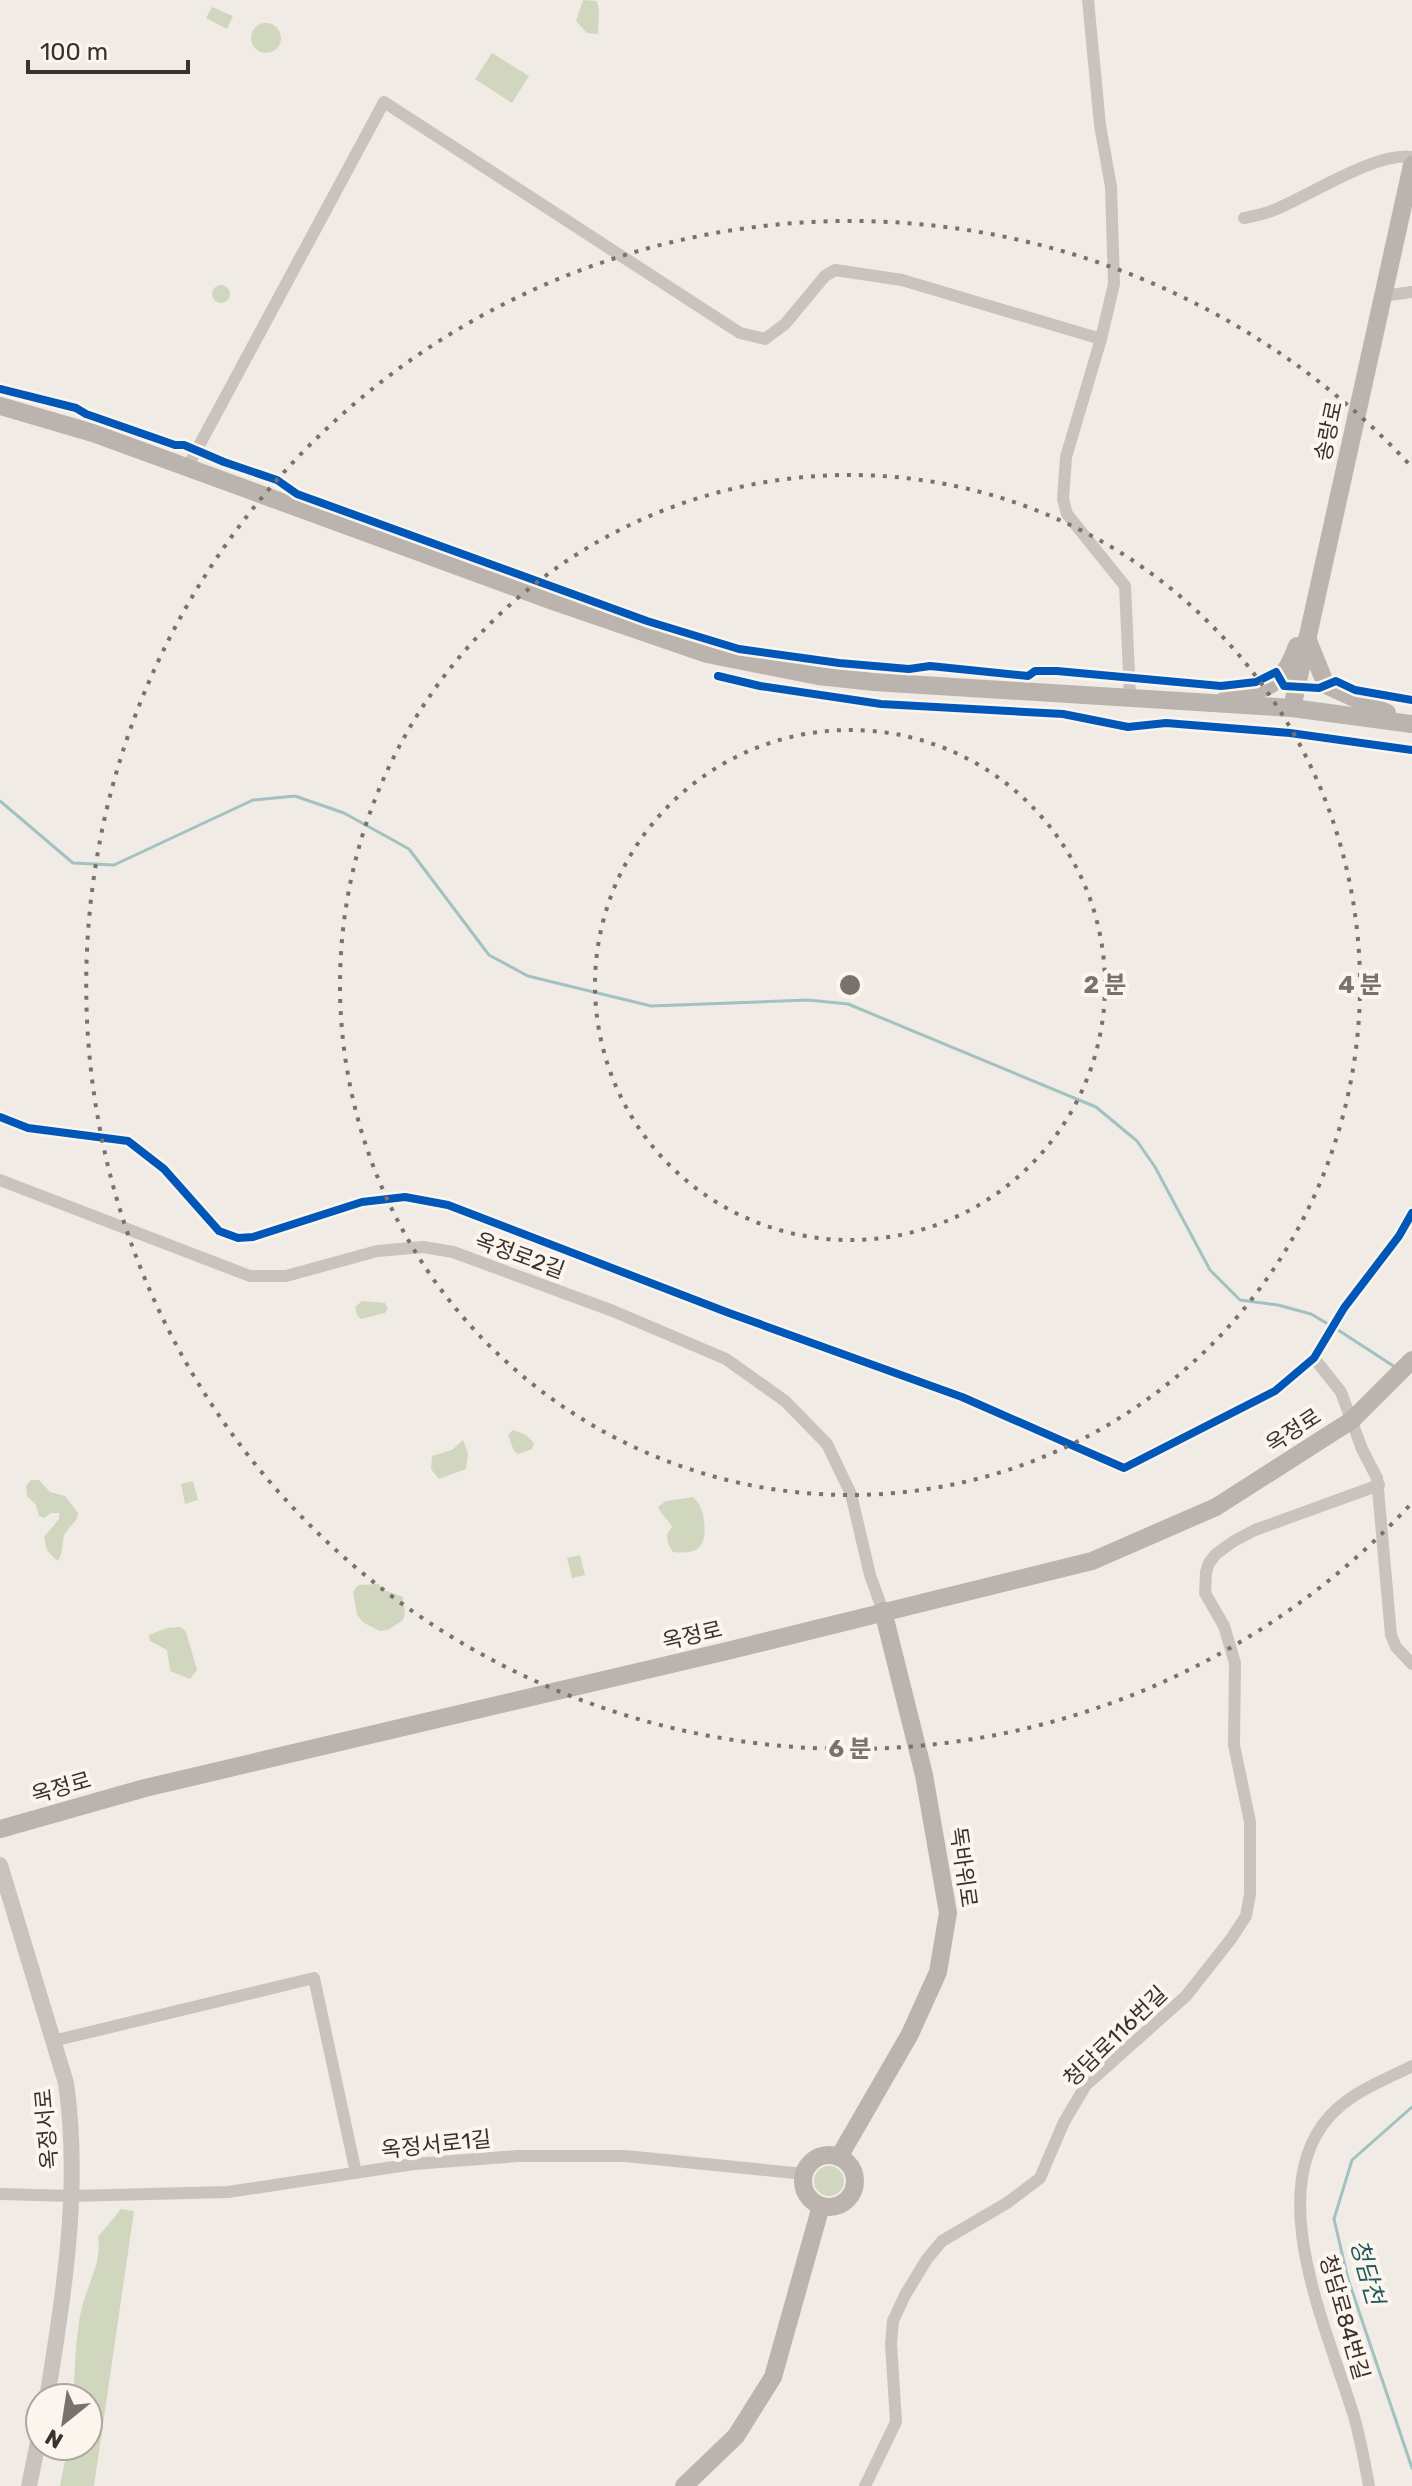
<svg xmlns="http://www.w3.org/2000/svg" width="1412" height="2486" font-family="Rubik,'Noto Sans KR',sans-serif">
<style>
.green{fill:#d1d6bf}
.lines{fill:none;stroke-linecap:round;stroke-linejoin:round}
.stream{stroke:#a1c2c1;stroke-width:3}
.minor{stroke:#c9c3be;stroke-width:12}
.tertiary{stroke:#c9c3be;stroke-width:16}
.secondary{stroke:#bab3ae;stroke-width:18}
.cycleway-casing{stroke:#fbf5ee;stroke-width:13}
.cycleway{stroke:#0057b8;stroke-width:8}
.ring{fill:none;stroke:#7a716c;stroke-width:4;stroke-dasharray:4 8}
.labels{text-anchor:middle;stroke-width:8;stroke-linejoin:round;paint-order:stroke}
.street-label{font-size:22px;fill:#3b302b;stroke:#fbf5ee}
.water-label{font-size:24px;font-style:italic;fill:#1f5a5e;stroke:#fbf5ee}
.centre{fill:#7a716c;stroke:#fbf5ee;stroke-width:4}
.ring-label{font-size:24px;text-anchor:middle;font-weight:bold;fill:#7a716c;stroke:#fbf5ee;stroke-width:8;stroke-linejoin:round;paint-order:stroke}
</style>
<rect width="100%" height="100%" fill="#f0ebe5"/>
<g class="green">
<path d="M583,0L597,1L599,11L598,34L587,33L576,21Z"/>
<path d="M212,7L233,16L227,29L206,18Z"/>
<circle cx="266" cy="38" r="15"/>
<path d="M492,53L529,76L512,103L475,79Z"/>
<circle cx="221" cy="294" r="9"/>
<path d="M362,1301L385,1303L388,1309L385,1313L361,1319L357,1315L355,1307Z"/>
<path d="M513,1430L526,1435L534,1443L532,1449L518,1454L514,1451L508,1435Z"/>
<path d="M463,1440L468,1453L466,1469L439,1479L431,1469L432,1456L452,1450Z"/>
<path d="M31,1480H39L50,1492L65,1496L78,1513C77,1524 68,1526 64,1536C61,1545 64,1554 57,1561L47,1550L44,1537L59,1519V1513H51L44,1518L39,1516L36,1505L27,1496L26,1486Z"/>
<path d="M193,1481L198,1500L185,1504L181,1484Z"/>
<path d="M693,1497C701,1505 702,1510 704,1521C707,1547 698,1555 673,1552L668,1544L667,1534L672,1527C669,1520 661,1515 658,1507L666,1501Z"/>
<path d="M580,1555L585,1575L572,1578L567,1558Z"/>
<path d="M379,1584L384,1590L403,1597L405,1614L403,1620L388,1630L380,1631L364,1623L357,1615L353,1592L358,1585Z"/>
<path d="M181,1627L186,1632L197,1670L190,1679L170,1671L167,1650L150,1641L149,1635L167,1628Z"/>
<circle cx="829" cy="2181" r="15"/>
<path d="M121,2209L134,2211L94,2486H60L68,2446H88V2398H73C75,2371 75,2343 80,2316C84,2290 103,2263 98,2237Z"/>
</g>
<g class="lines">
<g class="stream">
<path d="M0,801L73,863L114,865L253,800L295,796L344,813L409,849L489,955L528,976L651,1006L808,1000L848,1004L1096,1107L1137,1141L1155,1167L1210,1270L1240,1300L1278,1305L1311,1314L1328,1324"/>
<path d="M1335,1328L1395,1367"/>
<path d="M1412,2107L1352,2160L1334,2219L1348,2279L1412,2468"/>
</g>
<g class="minor">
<path d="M1088,0L1100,125L1111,187L1114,284L1101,339L1066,457L1063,499L1067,514L1125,586L1130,696"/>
<path d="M1244,218C1254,216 1265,214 1274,210C1311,195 1375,152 1412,157"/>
<path d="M1382,296L1412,292"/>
<path d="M187,468L384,102L740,333L765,339L785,324L825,276L835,270L902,280L1101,339"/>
<path d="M0,1117L28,1128L128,1141L164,1169L219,1231L238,1238L253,1237L362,1202L405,1197L448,1205L729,1313L962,1397L1124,1468L1275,1391L1314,1358L1344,1308L1399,1236L1412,1213"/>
<path d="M0,1180L250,1276H286L377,1251L423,1247L453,1252L613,1311L726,1359L785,1401L827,1444L851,1494L870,1575L883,1611"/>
<path d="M1314,1358L1341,1392L1362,1449L1377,1478L1391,1635L1396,1647L1412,1664"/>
<path d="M53,2041L314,1978L356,2173"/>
<path d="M0,2194L71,2196L228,2192L414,2164L518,2156H625L805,2174"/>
<path d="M865,2486L896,2422L891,2344L893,2321L905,2295L927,2259L942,2241L1007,2203L1040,2178L1064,2122L1086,2085L1186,1996L1231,1939L1246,1916L1250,1894V1822L1234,1745L1235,1663L1224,1626L1205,1593L1206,1572L1209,1563L1216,1554L1234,1541L1255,1530L1379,1485"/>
<path d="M1369,2486C1365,2464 1361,2442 1355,2420C1331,2337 1261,2194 1329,2117C1351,2092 1383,2081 1412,2066"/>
</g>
<g class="tertiary">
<path d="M0,1865L66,2083C81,2187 64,2295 47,2398"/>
<path d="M29,2486L40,2432"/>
</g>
<g class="secondary">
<path d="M0,406L93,433L553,601L707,654L818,676L874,682L1292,708L1412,724"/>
<path d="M1307,638L1326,685L1387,713"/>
<path d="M1227,697C1267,689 1283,687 1297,646"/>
<path d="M1292,708L1412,165"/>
<path d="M0,1829L145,1788L727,1651L1092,1561L1216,1507L1352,1420L1412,1360"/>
<circle cx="829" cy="2181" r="26"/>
<path d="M839,2157L910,2034L938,1972L948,1913L924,1775L883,1611"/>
<path d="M684,2486L736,2436L773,2377L821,2206"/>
</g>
<g class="cycleway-casing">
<g id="cycleway">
<path d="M0,389L76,408L86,414L175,445H184L224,462L277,480L297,494L647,621L739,649L839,663L909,669L930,666L1028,676L1035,671H1057L1221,686L1256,682L1276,672L1284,686L1319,688L1336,681L1355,690L1412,700"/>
<path d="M718,676L760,686L881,704L1063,714L1128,727L1166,723L1290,733L1412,750"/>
<path d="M0,1117L28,1128L128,1141L164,1169L219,1231L238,1238L253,1237L362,1202L405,1197L448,1205L729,1313L962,1397L1124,1468L1275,1391L1314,1358L1344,1308L1399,1236L1412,1213"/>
</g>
</g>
<use href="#cycleway" class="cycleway"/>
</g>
<g class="ring">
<circle cx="850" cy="985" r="255"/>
<circle cx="850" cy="985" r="510"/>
<path d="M1409 1506A764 764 0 1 1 1409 464"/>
</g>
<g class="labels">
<g class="street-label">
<text transform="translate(1328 431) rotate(-78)" y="8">송랑로</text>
<text transform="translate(520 1255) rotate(20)" y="8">옥정로2길</text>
<text transform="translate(1293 1430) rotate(-33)" y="8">옥정로</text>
<text transform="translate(692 1635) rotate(-13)" y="8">옥정로</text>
<text transform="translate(61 1787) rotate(-16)" y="8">옥정로</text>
<text transform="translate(964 1867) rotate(82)" y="8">독바위로</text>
<text transform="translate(1115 2036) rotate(-44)" y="8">청담로116번길</text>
<text transform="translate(46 2129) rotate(-95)" y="8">옥정서로</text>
<text transform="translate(436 2144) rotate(-6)" y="8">옥정서로1길</text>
<text transform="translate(1345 2317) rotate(74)" y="8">청담로84번길</text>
</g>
<g class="water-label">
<text transform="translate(1367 2272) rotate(74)" y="8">청담천</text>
</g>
</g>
<circle cx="850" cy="985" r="12" class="centre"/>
<g class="ring-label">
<text x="1105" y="993">2 분</text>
<text x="1360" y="993">4 분</text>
<text x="850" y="1757">6 분</text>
</g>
<g transform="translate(64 2422) rotate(210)"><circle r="38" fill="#fbf5ee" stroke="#aea6a0" stroke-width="2"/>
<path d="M0-6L14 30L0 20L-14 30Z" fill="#7a716c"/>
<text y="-12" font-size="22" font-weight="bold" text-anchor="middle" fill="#3b302b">N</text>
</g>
<path d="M28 60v12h160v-12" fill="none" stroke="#3b302b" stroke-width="4"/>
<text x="40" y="60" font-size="24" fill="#3b302b" stroke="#fbf5ee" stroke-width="6" paint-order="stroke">100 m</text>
</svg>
